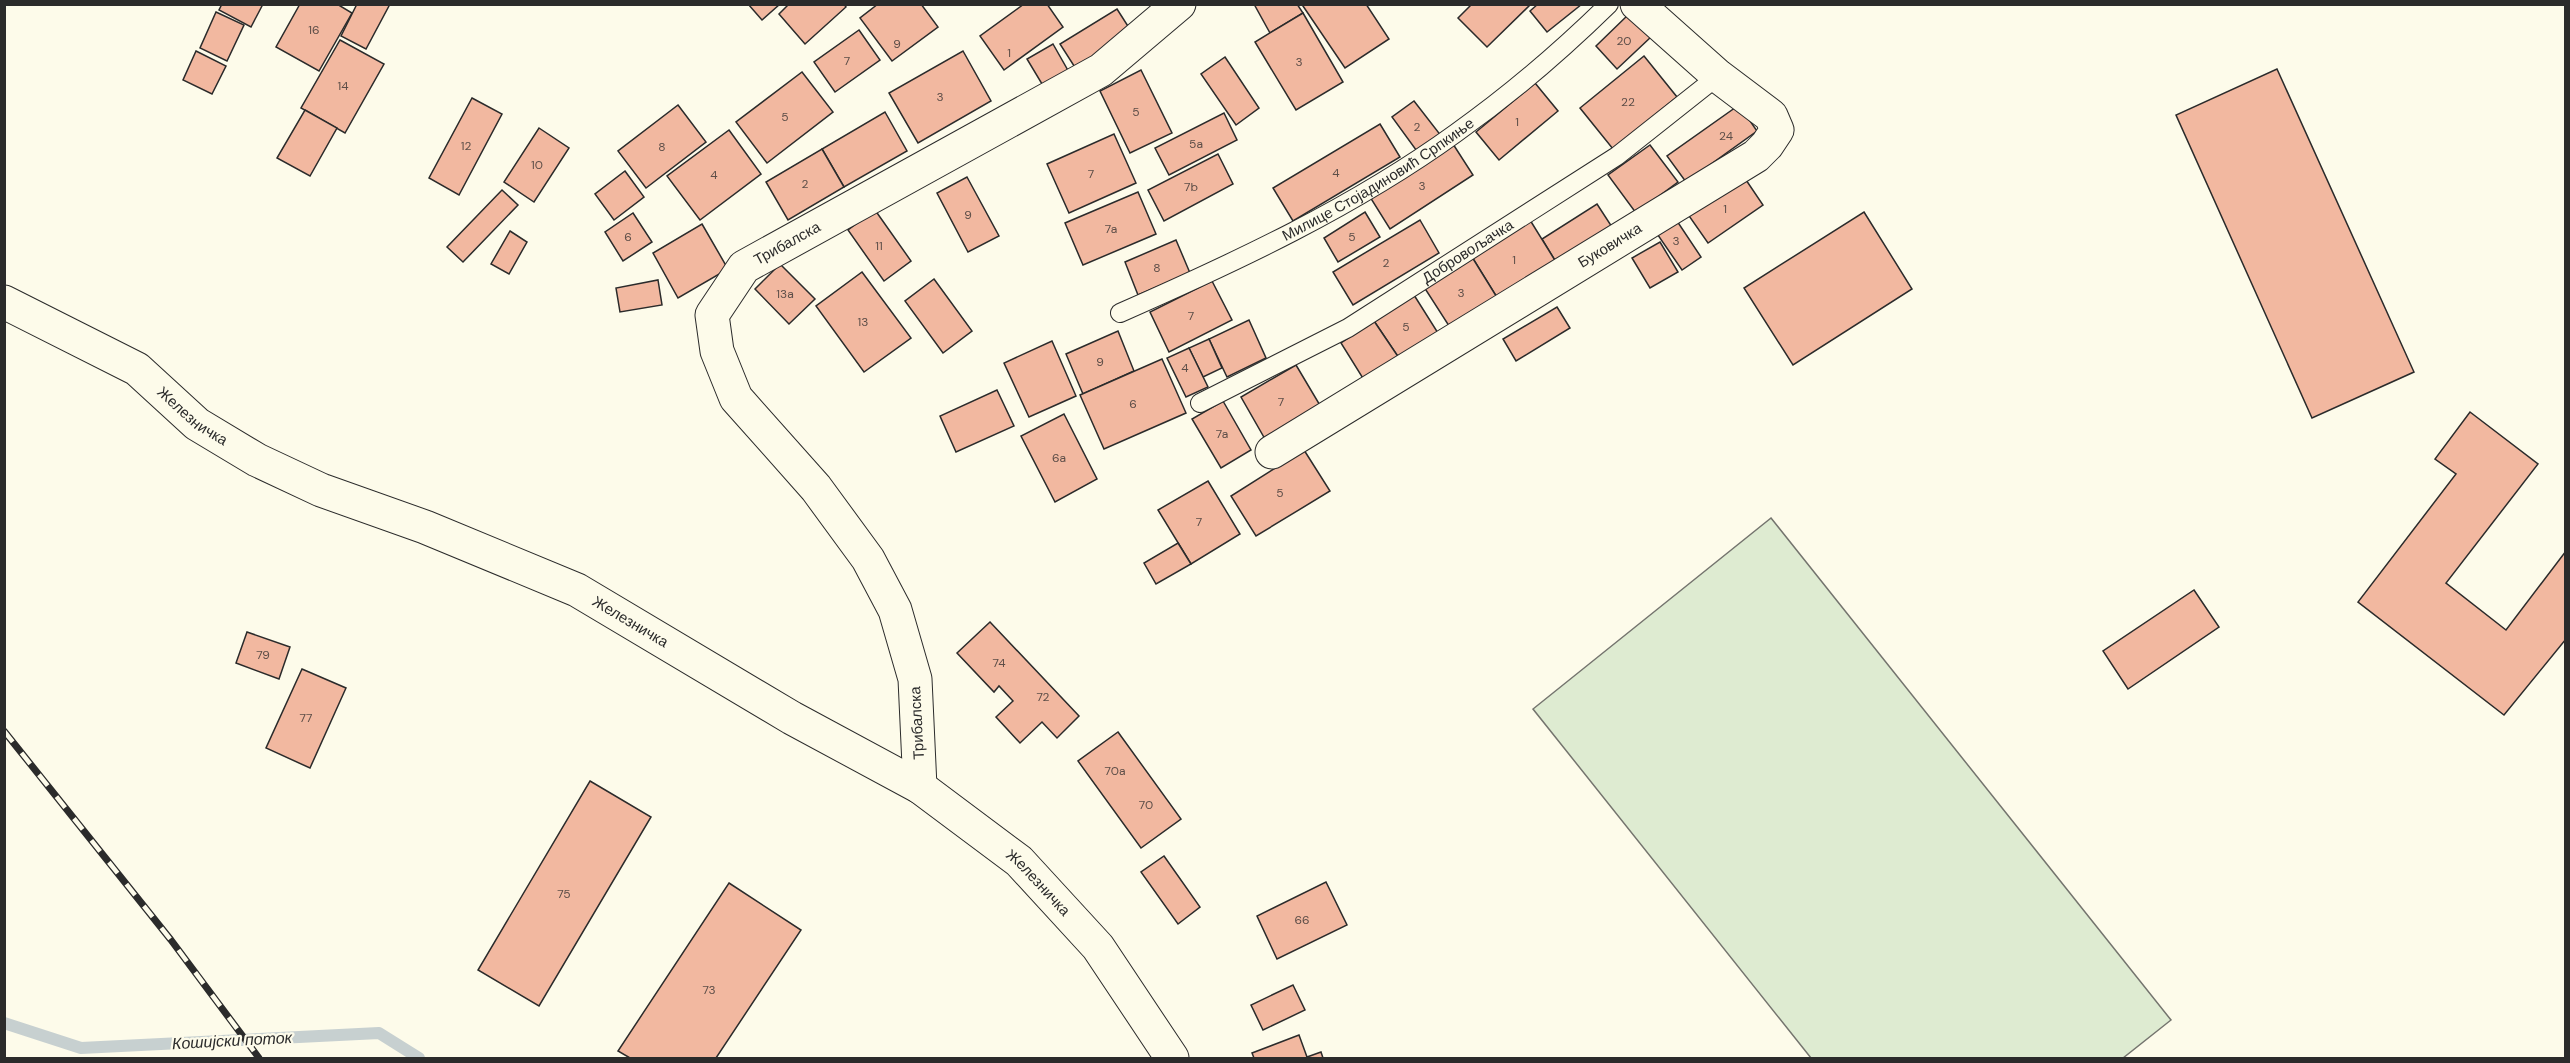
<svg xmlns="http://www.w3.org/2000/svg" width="2570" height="1063" font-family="'DM Sans',sans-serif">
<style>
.green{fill:#deebd1;stroke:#74746e;stroke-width:1.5}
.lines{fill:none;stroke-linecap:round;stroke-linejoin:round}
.stream{stroke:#c7d0d0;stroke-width:12}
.building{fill:#f2b8a0;stroke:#2b2b2b;stroke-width:1.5}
.service-casing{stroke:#2b2b2b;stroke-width:20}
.minor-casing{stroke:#2b2b2b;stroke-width:35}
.service{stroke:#fdfbea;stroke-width:18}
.minor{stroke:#fdfbea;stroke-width:33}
.rail-casing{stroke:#2b2b2b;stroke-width:7}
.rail{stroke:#fdfbea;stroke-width:4.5;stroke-dasharray:14;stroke-linecap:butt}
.labels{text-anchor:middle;stroke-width:4.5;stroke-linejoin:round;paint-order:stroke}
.number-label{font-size:12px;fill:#5d4e48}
.street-label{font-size:15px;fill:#2b2b2b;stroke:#fdfbea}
.water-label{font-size:16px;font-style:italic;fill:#2b2b2b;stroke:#fdfbea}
</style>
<rect width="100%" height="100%" fill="#fdfbea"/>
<path class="green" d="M1771,518L2171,1020L2123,1058H1811L1533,709Z"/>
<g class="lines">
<path class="stream" d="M4,1023L81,1048L379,1033L419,1058"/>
</g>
<g class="building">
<path d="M222,4H263L251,27L219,10Z"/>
<path d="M300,4H337L352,13L319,71L276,47Z"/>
<path d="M357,4H390L366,49L341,36Z"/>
<path d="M748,4H780L762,20Z"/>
<path d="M789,4H844L846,7L805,44L779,14Z"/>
<path d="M878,4H921L938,27L892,61L860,18Z"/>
<path d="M1024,4H1047L1063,27L1004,70L980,36Z"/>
<path d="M1254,4H1297L1303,13L1270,33Z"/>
<path d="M1305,4H1366L1389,39L1345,68L1303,6Z"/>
<path d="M1472,4H1531L1487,47L1458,18Z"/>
<path d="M1538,4H1582L1547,32L1530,11Z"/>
<path d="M1117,9L1133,34L1076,69L1060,44Z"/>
<path d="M216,12L244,25L227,61L200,48Z"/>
<path d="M1303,13L1343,82L1296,110L1255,42Z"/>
<path d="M1630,13L1652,36L1617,69L1596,46Z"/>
<path d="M859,30L880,60L835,92L814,62Z"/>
<path d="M340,40L384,64L345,133L301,108Z"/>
<path d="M1053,44L1070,74L1045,89L1027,59Z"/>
<path d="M196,51L226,66L212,94L183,80Z"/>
<path d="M963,51L991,101L918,143L889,93Z"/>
<path d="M1644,56L1677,97L1613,149L1580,108Z"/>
<path d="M1225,57L1259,108L1236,125L1201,74Z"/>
<path d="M2277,69L2414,372L2312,418L2176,115Z"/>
<path d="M1141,70L1172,133L1130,153L1100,91Z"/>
<path d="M802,72L833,112L767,163L736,122Z"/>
<path d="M1535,83L1558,111L1499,160L1476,132Z"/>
<path d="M472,98L502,114L459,195L429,178Z"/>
<path d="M1414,101L1442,137L1419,154L1392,117Z"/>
<path d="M678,105L706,142L646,188L618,151Z"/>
<path d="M1739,105L1757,131L1686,182L1667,156Z"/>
<path d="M305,110L337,128L310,176L277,158Z"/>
<path d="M885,112L907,151L844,187L822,149Z"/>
<path d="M1224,113L1237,140L1169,175L1155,148Z"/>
<path d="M1380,124L1400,157L1293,221L1273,188Z"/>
<path d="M539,128L569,148L534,202L504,182Z"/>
<path d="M729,130L761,174L700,220L667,176Z"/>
<path d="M1114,134L1136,183L1069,213L1047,164Z"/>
<path d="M1453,144L1473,175L1390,229L1370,197Z"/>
<path d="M1650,145L1678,182L1636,213L1608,175Z"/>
<path d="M822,149L844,187L788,220L766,182Z"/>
<path d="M1218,154L1233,184L1164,221L1148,190Z"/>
<path d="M625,171L644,197L614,220L595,194Z"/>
<path d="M1742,174L1763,205L1708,243L1687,213Z"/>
<path d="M967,177L999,236L968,252L937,193Z"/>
<path d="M502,190L518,205L463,262L447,247Z"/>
<path d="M1138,192L1156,234L1083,265L1065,223Z"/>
<path d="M1597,204L1612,227L1556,262L1542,239Z"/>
<path d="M875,210L911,261L884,281L848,230Z"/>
<path d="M1365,212L1380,237L1338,262L1324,238Z"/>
<path d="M1671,212L1701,257L1682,270L1651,225Z"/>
<path d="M1864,212L1912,289L1793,365L1744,288Z"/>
<path d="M633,213L652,242L623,261L605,232Z"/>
<path d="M1420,220L1439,253L1353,305L1333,272Z"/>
<path d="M1530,220L1556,262L1498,299L1472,257Z"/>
<path d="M702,224L728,269L678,298L653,253Z"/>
<path d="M510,231L527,242L509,274L491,264Z"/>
<path d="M1176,240L1190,273L1138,295L1125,262Z"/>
<path d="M1660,242L1678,272L1650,288L1632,258Z"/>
<path d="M1472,257L1498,299L1451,329L1424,287Z"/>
<path d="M780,264L815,299L789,324L755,289Z"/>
<path d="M862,272L911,338L864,372L816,306Z"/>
<path d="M934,279L972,331L943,353L905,301Z"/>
<path d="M658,280L662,305L620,312L616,288Z"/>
<path d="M1212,281L1232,320L1169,352L1150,312Z"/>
<path d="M1414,295L1438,333L1399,358L1374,321Z"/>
<path d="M1557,307L1570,328L1516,361L1503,339Z"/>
<path d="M1249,320L1266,358L1227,377L1209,339Z"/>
<path d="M1374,321L1399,358L1364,380L1341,343Z"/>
<path d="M1118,331L1134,371L1083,394L1066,354Z"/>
<path d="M1209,339L1222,368L1203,377L1189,348Z"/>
<path d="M1052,341L1076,396L1029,417L1004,363Z"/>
<path d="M1189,348L1208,387L1186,397L1167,358Z"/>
<path d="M1162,359L1186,413L1104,449L1080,395Z"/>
<path d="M1296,365L1321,407L1265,439L1241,397Z"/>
<path d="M997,390L1014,426L956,452L940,416Z"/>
<path d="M1223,401L1251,450L1221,468L1192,419Z"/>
<path d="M2470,412L2538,464L2446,583L2506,630L2566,551V639L2504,715L2358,602L2456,474L2435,459Z"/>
<path d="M1064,414L1097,479L1055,502L1021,436Z"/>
<path d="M1304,450L1330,491L1256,536L1231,496Z"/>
<path d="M1208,481L1240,534L1191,564L1158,510Z"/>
<path d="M1178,543L1191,564L1156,584L1144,563Z"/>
<path d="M2194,590L2219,627L2128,689L2103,651Z"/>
<path d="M990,622L1079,716L1057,738L1042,722L1020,743L996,717L1013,701L999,686L994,692L957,653Z"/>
<path d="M247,632L290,647L279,679L236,663Z"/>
<path d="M302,669L346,688L310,768L266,748Z"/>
<path d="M1118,732L1181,819L1141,848L1078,761Z"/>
<path d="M590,781L651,817L539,1006L478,970Z"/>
<path d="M1164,856L1200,907L1178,924L1141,872Z"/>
<path d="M1326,882L1347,925L1277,959L1257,916Z"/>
<path d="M729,883L801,930L716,1058H630L618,1051Z"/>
<path d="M1293,985L1305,1010L1263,1030L1251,1005Z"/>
<path d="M1299,1035L1307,1057L1321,1052L1323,1058H1254L1252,1053Z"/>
</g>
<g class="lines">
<g class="service-casing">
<g id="service">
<path id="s1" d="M1120,313C1236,262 1354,207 1456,133C1511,94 1561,51 1609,4"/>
<path id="s2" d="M1200,403L1348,328L1617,156L1718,76"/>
</g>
</g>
<g class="minor-casing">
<g id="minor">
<path id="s3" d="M4,302L137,369L197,424L257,460L321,490L425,527L577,590L792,718L920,787L1019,861L1098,947L1172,1058"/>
<path id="s4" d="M1272,452L1756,156L1767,145L1777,130L1771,116L1718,76L1637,4"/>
<path id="s5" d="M920,787L915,679L895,610L868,559L816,488L736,398L717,351L712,315L744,267L1101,70L1179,4"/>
</g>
</g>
<use href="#service" class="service"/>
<use href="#minor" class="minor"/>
<g class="rail-casing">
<path id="rail" d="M4,731L171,940L259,1058"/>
</g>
<use href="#rail" class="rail"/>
</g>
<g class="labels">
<g class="number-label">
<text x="314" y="34">16</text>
<text x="1624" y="45">20</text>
<text x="897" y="48">9</text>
<text x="1009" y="57">1</text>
<text x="847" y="65">7</text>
<text x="1299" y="66">3</text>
<text x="343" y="90">14</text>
<text x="940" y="101">3</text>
<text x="1628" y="106">22</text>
<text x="1136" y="116">5</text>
<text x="785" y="121">5</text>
<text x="1517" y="126">1</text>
<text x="1417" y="131">2</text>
<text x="1726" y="140">24</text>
<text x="1196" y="148">5a</text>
<text x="466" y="150">12</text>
<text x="662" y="151">8</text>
<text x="537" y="169">10</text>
<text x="1336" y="177">4</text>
<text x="1091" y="178">7</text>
<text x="714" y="179">4</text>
<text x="805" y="188">2</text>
<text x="1422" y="190">3</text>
<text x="1191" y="191">7b</text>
<text x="1725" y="213">1</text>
<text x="968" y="219">9</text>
<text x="1111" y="233">7a</text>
<text x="628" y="241">6</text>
<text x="1352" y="241">5</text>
<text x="1676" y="245">3</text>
<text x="879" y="250">11</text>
<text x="1514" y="264">1</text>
<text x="1386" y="267">2</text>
<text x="1157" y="272">8</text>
<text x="1461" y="297">3</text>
<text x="785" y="298">13a</text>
<text x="1191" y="320">7</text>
<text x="863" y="326">13</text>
<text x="1406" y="331">5</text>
<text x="1100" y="366">9</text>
<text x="1185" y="372">4</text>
<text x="1281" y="406">7</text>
<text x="1133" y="408">6</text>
<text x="1222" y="438">7a</text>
<text x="1059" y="462">6a</text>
<text x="1280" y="497">5</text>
<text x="1199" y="526">7</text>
<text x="263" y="659">79</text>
<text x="999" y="667">74</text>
<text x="1043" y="701">72</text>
<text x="306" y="722">77</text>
<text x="1115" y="775">70a</text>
<text x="1146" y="809">70</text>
<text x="564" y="898">75</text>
<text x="1302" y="924">66</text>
<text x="709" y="994">73</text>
</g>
<g class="street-label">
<text dy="5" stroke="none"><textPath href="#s1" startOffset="291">Милице Стојадиновић Српкиње</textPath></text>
<text dy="5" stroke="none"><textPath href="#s5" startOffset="640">Трибалска</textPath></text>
<text dy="5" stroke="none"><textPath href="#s4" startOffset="396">Буковичка</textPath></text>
<text dy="5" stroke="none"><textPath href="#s2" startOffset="308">Добровољачка</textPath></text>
<text dy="5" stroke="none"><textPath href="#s3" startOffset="222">Железничка</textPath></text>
<text dy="5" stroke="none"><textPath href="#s3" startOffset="708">Железничка</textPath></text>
<text transform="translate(917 723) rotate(-93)" y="5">Трибалска</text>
<text dy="5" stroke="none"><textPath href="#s3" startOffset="1194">Железничка</textPath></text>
</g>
<g class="water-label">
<text transform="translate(232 1040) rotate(-3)" y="6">Кошијски поток</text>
</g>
</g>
<rect width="2570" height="1063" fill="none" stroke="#2b2b2b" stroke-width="12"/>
</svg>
